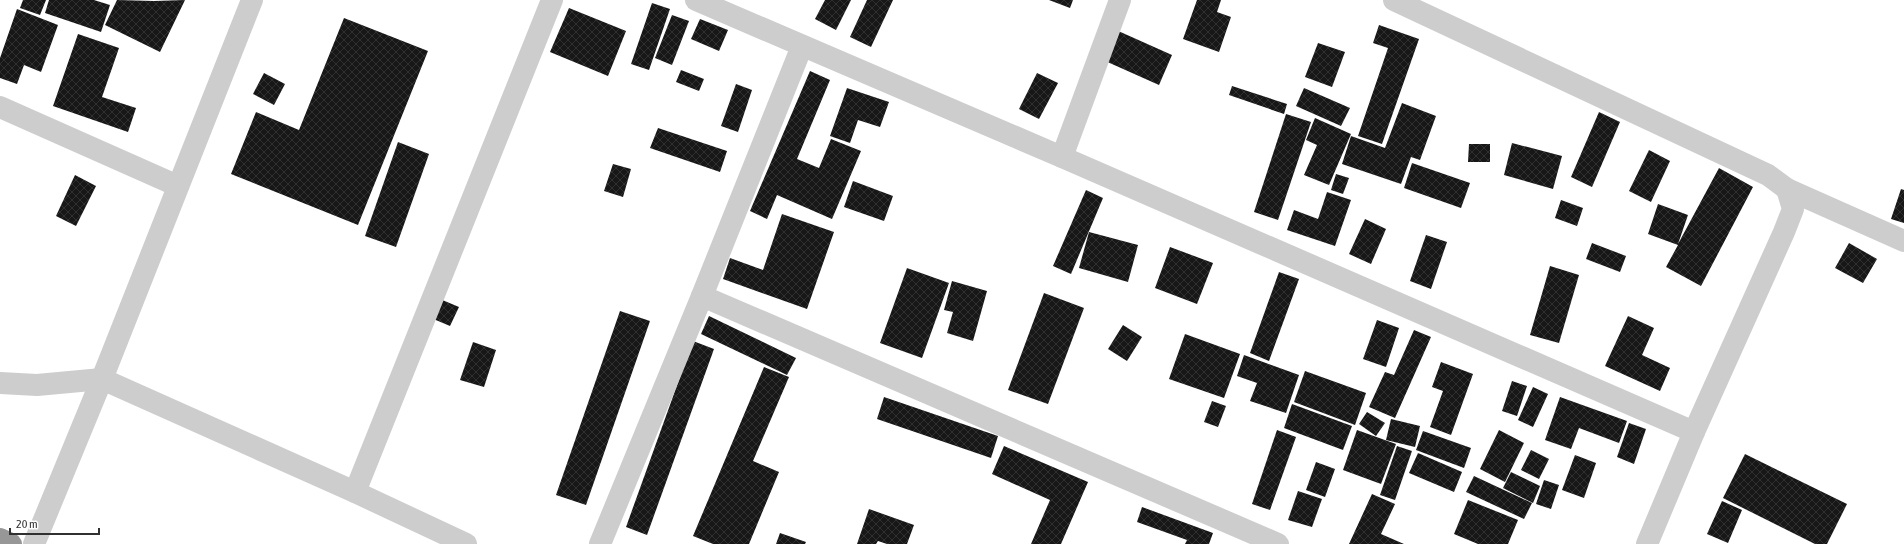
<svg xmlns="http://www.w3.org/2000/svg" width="1904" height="544" font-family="'Asap Condensed',sans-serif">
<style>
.building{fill:url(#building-cross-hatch)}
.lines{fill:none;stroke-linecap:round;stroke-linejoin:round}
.street{stroke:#cdcdcd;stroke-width:22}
.highway{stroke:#979797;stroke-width:22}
</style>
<defs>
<pattern id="building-cross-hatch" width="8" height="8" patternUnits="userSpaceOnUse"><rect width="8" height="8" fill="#171717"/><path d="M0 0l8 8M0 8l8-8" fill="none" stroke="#303030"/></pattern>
</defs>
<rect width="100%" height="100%" fill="#fff"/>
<g class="building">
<path d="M23,0H46L40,15L20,8Z"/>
<path d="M49,0H94L110,5L101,32L45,13Z"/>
<path d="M117,0L154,1L185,0L160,52L105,25Z"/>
<path d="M825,0H851L836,30L815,19Z"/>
<path d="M867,0H893L871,47L850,37Z"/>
<path d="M1049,0H1073L1070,8Z"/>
<path d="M1197,0H1221L1217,12L1231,17L1219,52L1183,39Z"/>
<path d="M652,3L670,9L649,70L631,64Z"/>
<path d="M569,8L626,31L608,76L550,52Z"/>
<path d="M17,9L58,25L41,72L24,65L17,84L0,78V58Z"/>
<path d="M672,15L689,21L672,65L655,58Z"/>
<path d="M344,18L428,51L358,225L231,174L256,112L299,130Z"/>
<path d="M700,19L728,30L719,51L691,39Z"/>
<path d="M1379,25L1419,39L1382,144L1358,136L1388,48L1373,43Z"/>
<path d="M1116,30L1172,55L1159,85L1103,60Z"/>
<path d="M78,34L119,48L102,97L136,108L128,132L53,106Z"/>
<path d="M1318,43L1345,52L1332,87L1305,77Z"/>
<path d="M681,70L704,79L699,91L676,82Z"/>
<path d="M810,71L830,80L797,159L819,168L831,139L861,151L832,219L777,195L767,219L750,211Z"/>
<path d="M264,73L285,84L274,105L253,94Z"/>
<path d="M1037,73L1058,83L1039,119L1019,109Z"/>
<path d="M736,84L752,90L738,132L721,126Z"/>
<path d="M1232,86L1287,104L1284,114L1229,95Z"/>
<path d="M847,88L889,102L880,127L858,120L850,143L830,136Z"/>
<path d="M1304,88L1350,108L1341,126L1296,106Z"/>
<path d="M1402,103L1436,116L1420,160L1411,157L1401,184L1342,164L1351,136L1385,148Z"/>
<path d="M1599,112L1620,122L1592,187L1571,177Z"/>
<path d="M1286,114L1311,122L1278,220L1254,212Z"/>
<path d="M1315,118L1351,134L1329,185L1304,175L1317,145L1306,140Z"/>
<path d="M658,128L727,151L720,172L650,148Z"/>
<path d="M398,142L429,154L396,247L365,236Z"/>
<path d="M1512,143L1562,156L1553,189L1504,175Z"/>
<path d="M1469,144H1490V162H1468Z"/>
<path d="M1649,150L1670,161L1651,202L1629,191Z"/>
<path d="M1412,163L1470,183L1461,208L1404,188Z"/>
<path d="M613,164L631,169L623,197L604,191Z"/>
<path d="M1719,168L1753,187L1701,286L1666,267L1678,245L1648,234L1658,204L1688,215L1678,244Z"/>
<path d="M1336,174L1349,178L1343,194L1331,190Z"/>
<path d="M75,175L96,186L76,226L56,216Z"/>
<path d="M853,181L893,196L884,221L844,207Z"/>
<path d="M1901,189L1904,190V223L1891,219Z"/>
<path d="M1086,190L1103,198L1071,274L1053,266Z"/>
<path d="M1327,192L1351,200L1335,246L1287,230L1294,210L1318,219Z"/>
<path d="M1561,200L1583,208L1577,226L1555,218Z"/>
<path d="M782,214L834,232L807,309L723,279L730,258L763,270Z"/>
<path d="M1365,219L1386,229L1371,264L1349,254Z"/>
<path d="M1089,232L1138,245L1128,282L1079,268Z"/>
<path d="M1426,235L1447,242L1431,289L1410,281Z"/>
<path d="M1592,243L1626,256L1620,272L1586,259Z"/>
<path d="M1849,243L1877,259L1863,283L1835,268Z"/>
<path d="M1170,247L1213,263L1197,304L1155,288Z"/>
<path d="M1550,266L1579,275L1559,343L1530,335Z"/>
<path d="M907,268L949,283L922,358L880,343Z"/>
<path d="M1279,272L1299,279L1269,361L1250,353Z"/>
<path d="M952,281L987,291L973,341L947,333L953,312L944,310Z"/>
<path d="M1044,293L1084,308L1048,404L1008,390Z"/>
<path d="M440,299L459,307L450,326L431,318Z"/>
<path d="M620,311L650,321L586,505L556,495Z"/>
<path d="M709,316L796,358L787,375L701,334Z"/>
<path d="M1628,316L1654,328L1642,355L1670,368L1660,391L1605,366Z"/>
<path d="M1377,320L1399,328L1386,367L1363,359Z"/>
<path d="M1123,325L1142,337L1127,361L1108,349Z"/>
<path d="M1414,330L1431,337L1395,418L1369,407L1385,372L1394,375Z"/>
<path d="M1185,334L1240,354L1224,398L1169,379Z"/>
<path d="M693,341L714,349L647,535L626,527Z"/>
<path d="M473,342L496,350L484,387L460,380Z"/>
<path d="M1244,355L1299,375L1286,413L1250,401L1257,383L1237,376Z"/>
<path d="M1441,362L1473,374L1451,435L1430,427L1443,391L1432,387Z"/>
<path d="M764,367L789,377L753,461L779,472L749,544H713L693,536Z"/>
<path d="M1305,371L1366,393L1355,425L1294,402Z"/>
<path d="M1512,381L1527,386L1517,416L1502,411Z"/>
<path d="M1533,387L1548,394L1533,427L1518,420Z"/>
<path d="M884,397L998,436L991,458L877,419Z"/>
<path d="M1560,397L1627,421L1619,443L1579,428L1571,449L1545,440Z"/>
<path d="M1212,401L1226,406L1218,427L1204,422Z"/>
<path d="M1292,404L1352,426L1343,450L1284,428Z"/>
<path d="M1367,412L1385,423L1376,436L1359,424Z"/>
<path d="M1391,419L1420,426L1415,447L1386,440Z"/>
<path d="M1629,423L1646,429L1634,464L1617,457Z"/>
<path d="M1277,430L1296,437L1270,510L1252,504Z"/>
<path d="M1357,430L1396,444L1381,484L1343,470Z"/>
<path d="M1499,430L1524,443L1505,482L1480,469Z"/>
<path d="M1423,431L1471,448L1464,468L1416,450Z"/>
<path d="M1004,446L1088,482L1061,544H1031L1050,500L992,474Z"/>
<path d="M1397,446L1412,451L1395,500L1380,495Z"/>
<path d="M1531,450L1549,459L1539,479L1521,470Z"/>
<path d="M1418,453L1462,472L1454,492L1409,473Z"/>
<path d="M1745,454L1847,504L1827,544H1815L1723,498Z"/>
<path d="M1575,455L1596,463L1584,498L1562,490Z"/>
<path d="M1316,462L1335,469L1325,497L1306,490Z"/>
<path d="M1511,472L1540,486L1533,503L1503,488Z"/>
<path d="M1474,476L1532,503L1524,519L1466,492Z"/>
<path d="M1544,480L1559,485L1551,509L1536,504Z"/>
<path d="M1298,491L1322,499L1312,527L1288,520Z"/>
<path d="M1372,494L1395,504L1381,534L1404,544H1349Z"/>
<path d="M1468,500L1518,520L1508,544H1478L1454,534Z"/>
<path d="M1722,501L1742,510L1728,543L1707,534Z"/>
<path d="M1142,507L1213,533L1209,544H1185L1187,540L1137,522Z"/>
<path d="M869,509L914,525L907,544H887L878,541L876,544H857Z"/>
<path d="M780,533L806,542L805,544H776Z"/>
</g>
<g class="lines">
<g class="street">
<path d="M696,0L1062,157L1694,432"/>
<path d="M1394,0L1768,175L1787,189L1904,241"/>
<path d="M0,107L178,186"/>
<path d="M1062,157L1120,0"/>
<path d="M702,296L1278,544"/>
<path d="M0,383L37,385L102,379L355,492L466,544"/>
<path d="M355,492L552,0"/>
<path d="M34,544L102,379L252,0"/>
<path d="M600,544L702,296L802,46"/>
<path d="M1647,544L1694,432L1784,232L1793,209L1787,189"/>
</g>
<path class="highway" d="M0,539L11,544"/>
</g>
<path d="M10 528v6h89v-6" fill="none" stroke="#303030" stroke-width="2"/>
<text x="16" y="528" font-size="12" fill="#303030" stroke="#ffffff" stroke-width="3" paint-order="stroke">20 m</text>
</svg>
